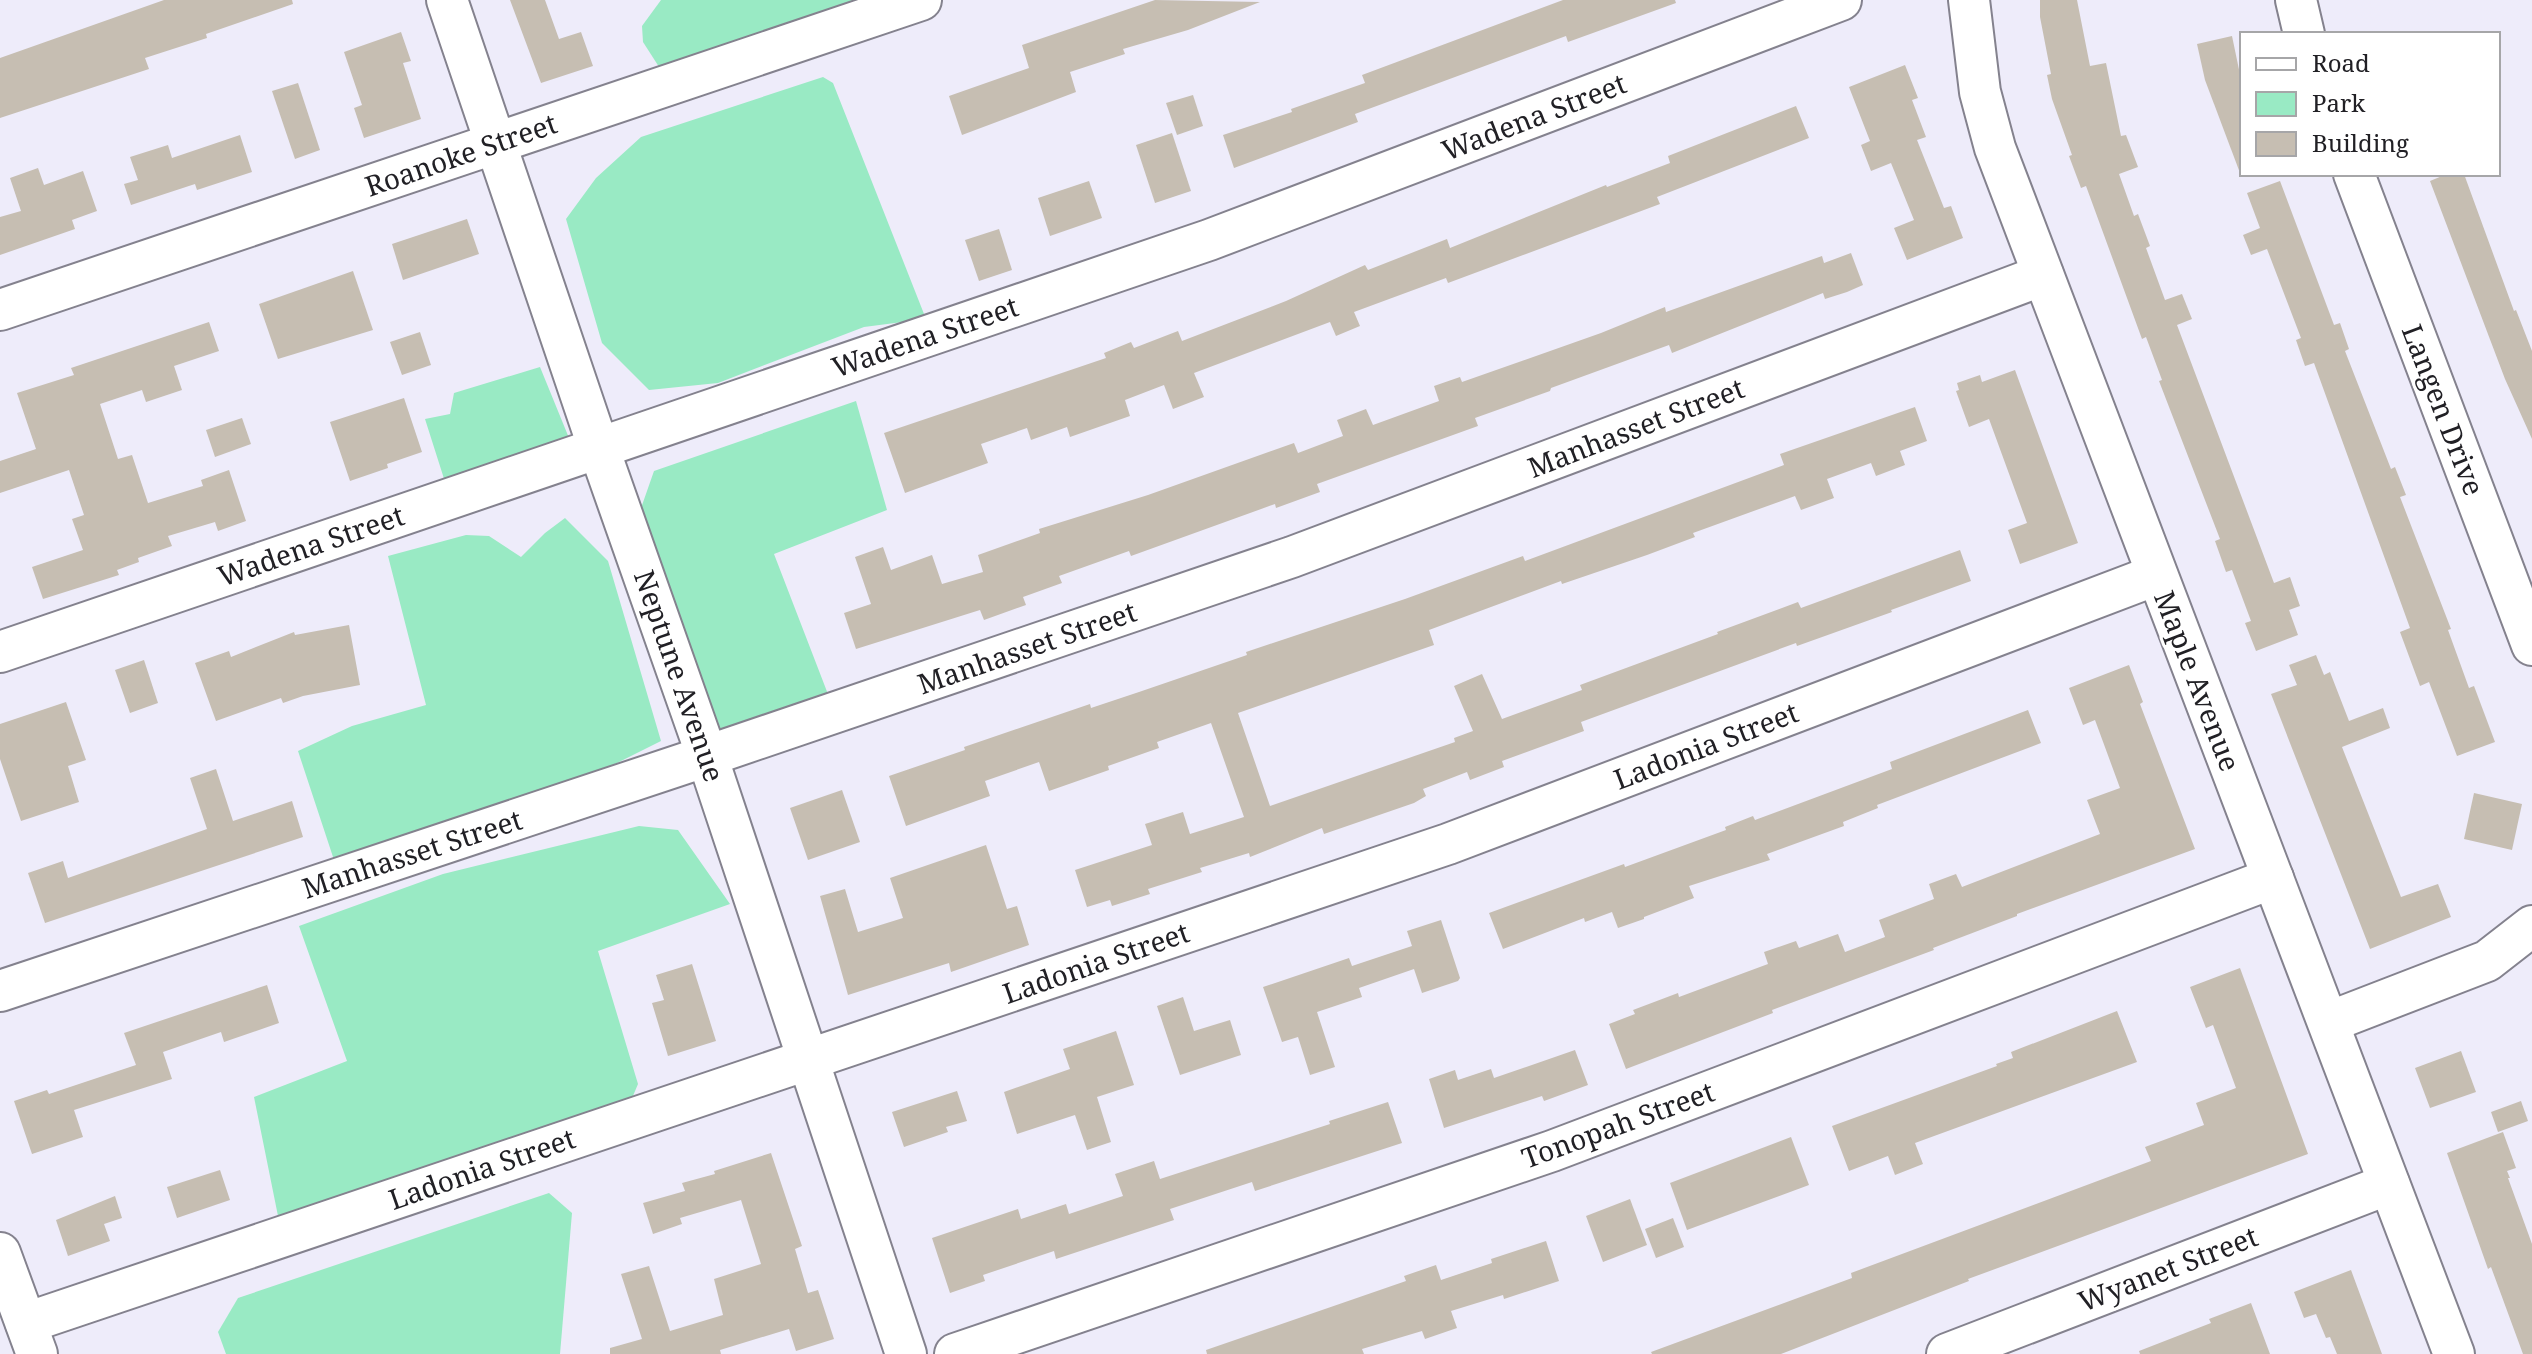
<svg xmlns="http://www.w3.org/2000/svg" width="2532" height="1354" font-family="'Noto Serif',serif">
<style>
.green{fill:#99eac4}
.building{fill:#c6beb2}
.lines{fill:none;stroke-linecap:round;stroke-linejoin:round}
.minor-casing{stroke:#84828e;stroke-width:44}
.minor{stroke:#fff;stroke-width:40}
.labels{text-anchor:middle;stroke-width:6;stroke-linejoin:round;paint-order:stroke}
.street-label{font-size:28px;fill:#212025;stroke:#fff}
</style>
<rect width="100%" height="100%" fill="#eeecfa"/>
<g class="green">
<path d="M661,0H863L661,70L643,42L642,26Z"/>
<path d="M823,77L833,83L926,319L864,327L718,383L649,390L602,343L566,219L596,178L641,137Z"/>
<path d="M540,367L569,438L446,485L425,419L450,414L454,393Z"/>
<path d="M856,401L887,510L774,554L831,702L737,731L713,730L640,511L654,471Z"/>
<path d="M565,518L608,561L661,741L585,779L335,863L298,751L352,726L426,705L388,556L466,535L489,536L521,557L545,533Z"/>
<path d="M639,826L678,830L730,904L598,951L638,1084L630,1103L300,1220L278,1216L254,1097L347,1061L299,926L443,874Z"/>
<path d="M549,1193L572,1213L560,1354H226L218,1332L238,1298Z"/>
</g>
<g class="building">
<path d="M164,0H292L293,4L206,34L207,38L145,58L149,69L0,118V58Z"/>
<path d="M510,0H545L559,39L581,32L593,66L541,83Z"/>
<path d="M1155,0L1260,2L1188,30L1123,49L1125,54L1070,72L1076,92L962,135L949,96L1029,68L1022,45Z"/>
<path d="M1563,0H1675L1676,3L1568,42L1566,36L1355,114L1358,122L1234,168L1223,135L1292,112L1291,109L1365,83L1362,75Z"/>
<path d="M2040,0H2077L2090,66L2106,63L2121,136L2126,135L2138,167L2119,174L2134,216L2138,214L2150,246L2146,248L2165,300L2182,294L2192,319L2177,325L2274,583L2290,577L2300,606L2289,610L2298,635L2256,651L2245,623L2251,621L2232,570L2226,572L2215,541L2220,539L2159,381L2162,380L2146,337L2142,339L2086,186L2081,188L2069,156L2072,155L2052,99L2047,75L2051,74L2040,17Z"/>
<path d="M401,32L411,61L403,63L421,119L364,138L354,108L362,105L344,52Z"/>
<path d="M2232,36L2242,84V173H2240L2205,80L2197,44Z"/>
<path d="M1905,65L1918,98L1912,100L1926,137L1917,140L1944,208L1951,206L1963,238L1907,260L1894,228L1914,220L1891,163L1871,171L1861,145L1870,141L1849,87Z"/>
<path d="M298,83L320,150L295,159L272,91Z"/>
<path d="M1193,95L1203,126L1177,135L1166,103Z"/>
<path d="M1796,106L1809,138L1657,197L1660,204L1448,283L1446,278L1354,312L1360,326L1336,336L1330,322L1194,373L1204,397L1173,409L1164,385L1125,400L1130,416L1070,437L1067,427L1031,440L1027,428L981,444L988,463L905,493L884,433L1106,358L1104,353L1131,342L1134,348L1178,331L1182,341L1286,301L1365,265L1368,270L1447,239L1450,248L1606,185L1607,187L1670,163L1668,156Z"/>
<path d="M1172,133L1191,191L1155,203L1136,145Z"/>
<path d="M240,135L252,172L197,190L195,184L131,205L124,184L138,180L130,157L168,145L172,158Z"/>
<path d="M38,168L44,185L83,171L97,211L72,220L75,229L0,255V217L21,211L10,178Z"/>
<path d="M2447,174H2464L2514,311L2516,310L2532,351V439L2505,379L2430,181Z"/>
<path d="M1089,181L1102,218L1050,236L1038,198Z"/>
<path d="M2280,181L2334,325L2340,323L2349,349L2345,351L2391,469L2395,467L2406,495L2400,497L2451,629L2448,630L2469,688L2474,686L2495,742L2457,756L2429,682L2420,686L2400,632L2410,628L2314,363L2305,366L2296,340L2301,338L2267,249L2251,255L2243,235L2260,228L2247,193Z"/>
<path d="M467,219L479,254L403,280L392,244Z"/>
<path d="M999,229L1012,270L979,281L965,240Z"/>
<path d="M1851,253L1863,285L1847,292L1825,299L1823,293L1672,353L1669,345L1551,388L1550,391L1475,418L1478,426L1317,484L1320,492L1276,508L1275,504L1131,556L1129,551L1059,576L1062,583L1023,597L1026,605L984,620L980,610L856,649L844,613L871,604L855,557L883,547L891,570L932,555L942,584L983,572L978,555L1040,533L1039,529L1148,495L1294,443L1298,453L1343,436L1337,420L1366,409L1373,425L1439,401L1434,386L1460,377L1462,382L1601,333L1665,307L1666,312L1822,256L1824,263Z"/>
<path d="M353,271L373,330L278,359L259,304Z"/>
<path d="M209,322L219,351L174,366L182,390L146,402L142,390L100,404L118,459L132,455L148,503L203,486L201,480L229,470L246,521L218,531L215,522L168,536L172,546L138,558L139,562L117,570L119,575L43,599L32,567L83,550L72,519L84,515L69,470L0,493V461L36,449L17,393L74,375L71,368Z"/>
<path d="M420,332L431,365L402,375L390,342Z"/>
<path d="M2015,370L2078,543L2020,564L2008,530L2027,523L1989,419L1969,427L1956,391L1959,390L1957,383L1980,375L1982,382Z"/>
<path d="M404,398L422,452L387,464L388,468L350,481L330,422Z"/>
<path d="M1915,407L1927,441L1900,451L1905,465L1876,476L1871,463L1827,479L1834,498L1801,510L1795,496L1693,533L1695,537L1647,555L1562,584L1561,581L1429,630L1434,645L1238,713L1270,806L1455,742L1454,738L1473,731L1454,686L1482,674L1502,719L1582,690L1580,685L1718,634L1717,632L1798,602L1801,608L1960,550L1971,581L1891,610L1892,612L1797,646L1796,643L1581,722L1584,731L1502,761L1504,767L1470,780L1467,772L1423,789L1426,796L1414,803L1324,834L1322,828L1250,857L1249,853L1200,868L1202,872L1148,889L1150,894L1112,906L1110,900L1087,907L1075,870L1152,845L1145,824L1183,812L1190,834L1244,817L1211,723L1157,742L1159,748L1108,766L1109,770L1049,791L1039,762L985,781L990,796L906,826L889,776L965,750L964,747L1090,704L1091,708L1139,692L1247,655L1246,652L1405,599L1523,556L1525,561L1784,465L1780,454Z"/>
<path d="M242,418L251,444L215,457L206,430Z"/>
<path d="M349,625L360,685L303,696L283,703L281,698L216,721L195,663L229,651L231,657L294,632L295,635Z"/>
<path d="M2316,655L2324,675L2330,672L2349,721L2383,708L2390,728L2342,747L2401,897L2438,884L2451,917L2370,949L2271,694L2297,685L2289,665Z"/>
<path d="M144,660L158,703L130,713L115,670Z"/>
<path d="M2129,665L2143,702L2140,704L2195,849L2017,914V916L1933,948L1934,950L1772,1010L1773,1013L1626,1069L1609,1024L1635,1014L1633,1010L1678,993L1679,997L1768,964L1764,952L1796,941L1799,948L1838,934L1845,952L1885,937L1879,920L1934,899L1929,884L1956,874L1962,887L2100,834L2087,800L2120,788L2095,720L2083,725L2069,688Z"/>
<path d="M66,702L86,760L68,766L79,802L21,821L0,759V724Z"/>
<path d="M2028,710L2041,743L1877,805L1878,808L1843,822L1844,826L1767,854L1770,860L1689,886L1694,898L1644,917V919L1618,928L1612,912L1585,922L1584,918L1503,949L1489,913L1624,864L1625,867L1726,830L1725,827L1753,816L1755,820L1892,769L1890,762Z"/>
<path d="M216,769L233,821L292,801L303,837L45,923L28,873L63,861L68,878L207,829L190,778Z"/>
<path d="M842,790L860,842L808,860L790,808Z"/>
<path d="M2474,793L2522,804L2512,850L2464,839Z"/>
<path d="M986,845L1007,909L1017,906L1029,945L951,972L949,963L848,995L820,896L845,889L858,932L903,918L890,878Z"/>
<path d="M1441,920L1460,978L1458,981L1422,993L1414,969L1359,988L1362,997L1317,1012L1335,1067L1310,1075L1298,1037L1282,1042L1263,987L1349,958L1352,966L1412,946L1407,931Z"/>
<path d="M692,964L716,1041L668,1056L652,1003L664,1000L656,975Z"/>
<path d="M2240,968L2308,1154L1968,1279L1969,1281L1781,1354H1652L1651,1352L1852,1278L1851,1273L2151,1161L2145,1147L2204,1125L2196,1103L2236,1088L2213,1025L2206,1028L2190,987Z"/>
<path d="M267,985L279,1023L224,1042L221,1032L163,1052L172,1079L74,1110L83,1137L32,1154L14,1101L47,1090L49,1094L136,1065L124,1033Z"/>
<path d="M1183,997L1194,1031L1230,1020L1241,1055L1180,1075L1157,1006Z"/>
<path d="M2117,1011L2137,1062L1915,1143L1923,1164L1895,1175L1888,1156L1849,1171L1832,1126L1997,1066L1996,1064L2013,1058L2011,1052Z"/>
<path d="M1116,1031L1134,1085L1097,1097L1111,1142L1087,1150L1075,1115L1017,1134L1004,1092L1070,1069L1063,1049Z"/>
<path d="M1575,1050L1588,1085L1544,1101L1542,1096L1444,1128L1429,1079L1455,1070L1458,1080L1491,1069L1494,1078Z"/>
<path d="M2461,1051L2476,1092L2430,1108L2415,1068Z"/>
<path d="M957,1091L967,1121L946,1127L948,1132L904,1147L892,1112Z"/>
<path d="M2521,1101L2528,1121L2498,1132L2491,1112Z"/>
<path d="M1388,1102L1402,1143L1255,1191L1252,1182L1170,1209L1174,1220L1056,1259L1054,1251L983,1275L985,1281L950,1293L932,1238L1018,1209L1021,1219L1066,1204L1069,1214L1123,1196L1115,1174L1154,1161L1160,1179L1330,1124L1329,1121Z"/>
<path d="M2503,1132L2516,1168L2507,1171L2510,1178H2508L2532,1244V1354H2523L2491,1267L2488,1269L2447,1153Z"/>
<path d="M1791,1137L1809,1185L1687,1230L1670,1183Z"/>
<path d="M771,1153L802,1246L795,1249L808,1293L818,1290L834,1339L796,1351L789,1329L720,1350L721,1354H610V1348L642,1339L621,1274L649,1266L670,1331L723,1315L714,1279L761,1264L741,1200L680,1218L682,1224L653,1234L643,1203L685,1191L682,1183L715,1174L714,1171Z"/>
<path d="M220,1170L230,1200L177,1218L167,1187Z"/>
<path d="M115,1196L122,1218L104,1224L110,1241L68,1256L56,1220Z"/>
<path d="M1630,1199L1647,1245L1603,1262L1586,1216Z"/>
<path d="M1673,1218L1684,1247L1656,1258L1645,1229Z"/>
<path d="M1546,1241L1559,1281L1504,1299L1503,1295L1451,1311L1457,1328L1425,1339L1422,1331L1362,1349L1364,1354H1207L1206,1350L1406,1281L1404,1276L1436,1265L1441,1280L1492,1263L1491,1259Z"/>
<path d="M2351,1270L2382,1354H2337L2330,1337L2326,1338L2316,1314L2304,1318L2294,1292Z"/>
<path d="M2251,1303L2270,1354H2140L2139,1351L2211,1323L2209,1319Z"/>
</g>
<g class="lines">
<g class="minor-casing">
<g id="minor">
<path d="M447,0L599,449L707,756L906,1354"/>
<path d="M1969,0L1980,92L1995,148L2454,1354"/>
<path d="M2296,0L2304,34"/>
<path d="M2354,174L2532,645"/>
<path d="M0,310L921,0"/>
<path d="M0,652L1209,240L1841,0"/>
<path d="M0,991L707,756L1292,557L2043,275"/>
<path d="M2329,1022L2487,961L2532,926"/>
<path d="M0,1253L37,1354"/>
<path d="M26,1323L1448,844L2156,575"/>
<path d="M955,1354L1552,1151L2273,878"/>
<path d="M1947,1354L2389,1184"/>
</g>
</g>
<use href="#minor" class="minor"/>
</g>
<g class="labels">
<g class="street-label">
<text transform="translate(1534 117) rotate(-21)" y="10">Wadena Street</text>
<text transform="translate(461 155) rotate(-19)" y="10">Roanoke Street</text>
<text transform="translate(925 337) rotate(-19)" y="10">Wadena Street</text>
<text transform="translate(2443 410) rotate(69)" y="10">Langen Drive</text>
<text transform="translate(1636 428) rotate(-21)" y="10">Manhasset Street</text>
<text transform="translate(311 546) rotate(-19)" y="10">Wadena Street</text>
<text transform="translate(1027 648) rotate(-19)" y="10">Manhasset Street</text>
<text transform="translate(679 676) rotate(71)" y="10">Neptune Avenue</text>
<text transform="translate(2197 681) rotate(69)" y="10">Maple Avenue</text>
<text transform="translate(1706 746) rotate(-21)" y="10">Ladonia Street</text>
<text transform="translate(412 854) rotate(-18)" y="10">Manhasset Street</text>
<text transform="translate(1096 963) rotate(-19)" y="10">Ladonia Street</text>
<text transform="translate(1618 1125) rotate(-20)" y="10">Tonopah Street</text>
<text transform="translate(482 1169) rotate(-19)" y="10">Ladonia Street</text>
<text transform="translate(2168 1269) rotate(-21)" y="10">Wyanet Street</text>
</g>
</g>
<rect x="2240" y="32" width="260" height="144" fill="#ffffff" stroke="#a6a6a8" stroke-width="2"/>
<rect x="2256" y="58" width="40" height="12" fill="#ffffff" stroke="#a6a6a8" stroke-width="2"/>
<text x="2312" y="72" font-size="24" fill="#212025">Road</text>
<rect x="2256" y="92" width="40" height="24" fill="#99eac4" stroke="#a6a6a8" stroke-width="2"/>
<text x="2312" y="112" font-size="24" fill="#212025">Park</text>
<rect x="2256" y="132" width="40" height="24" fill="#c6beb2" stroke="#a6a6a8" stroke-width="2"/>
<text x="2312" y="152" font-size="24" fill="#212025">Building</text>
</svg>
